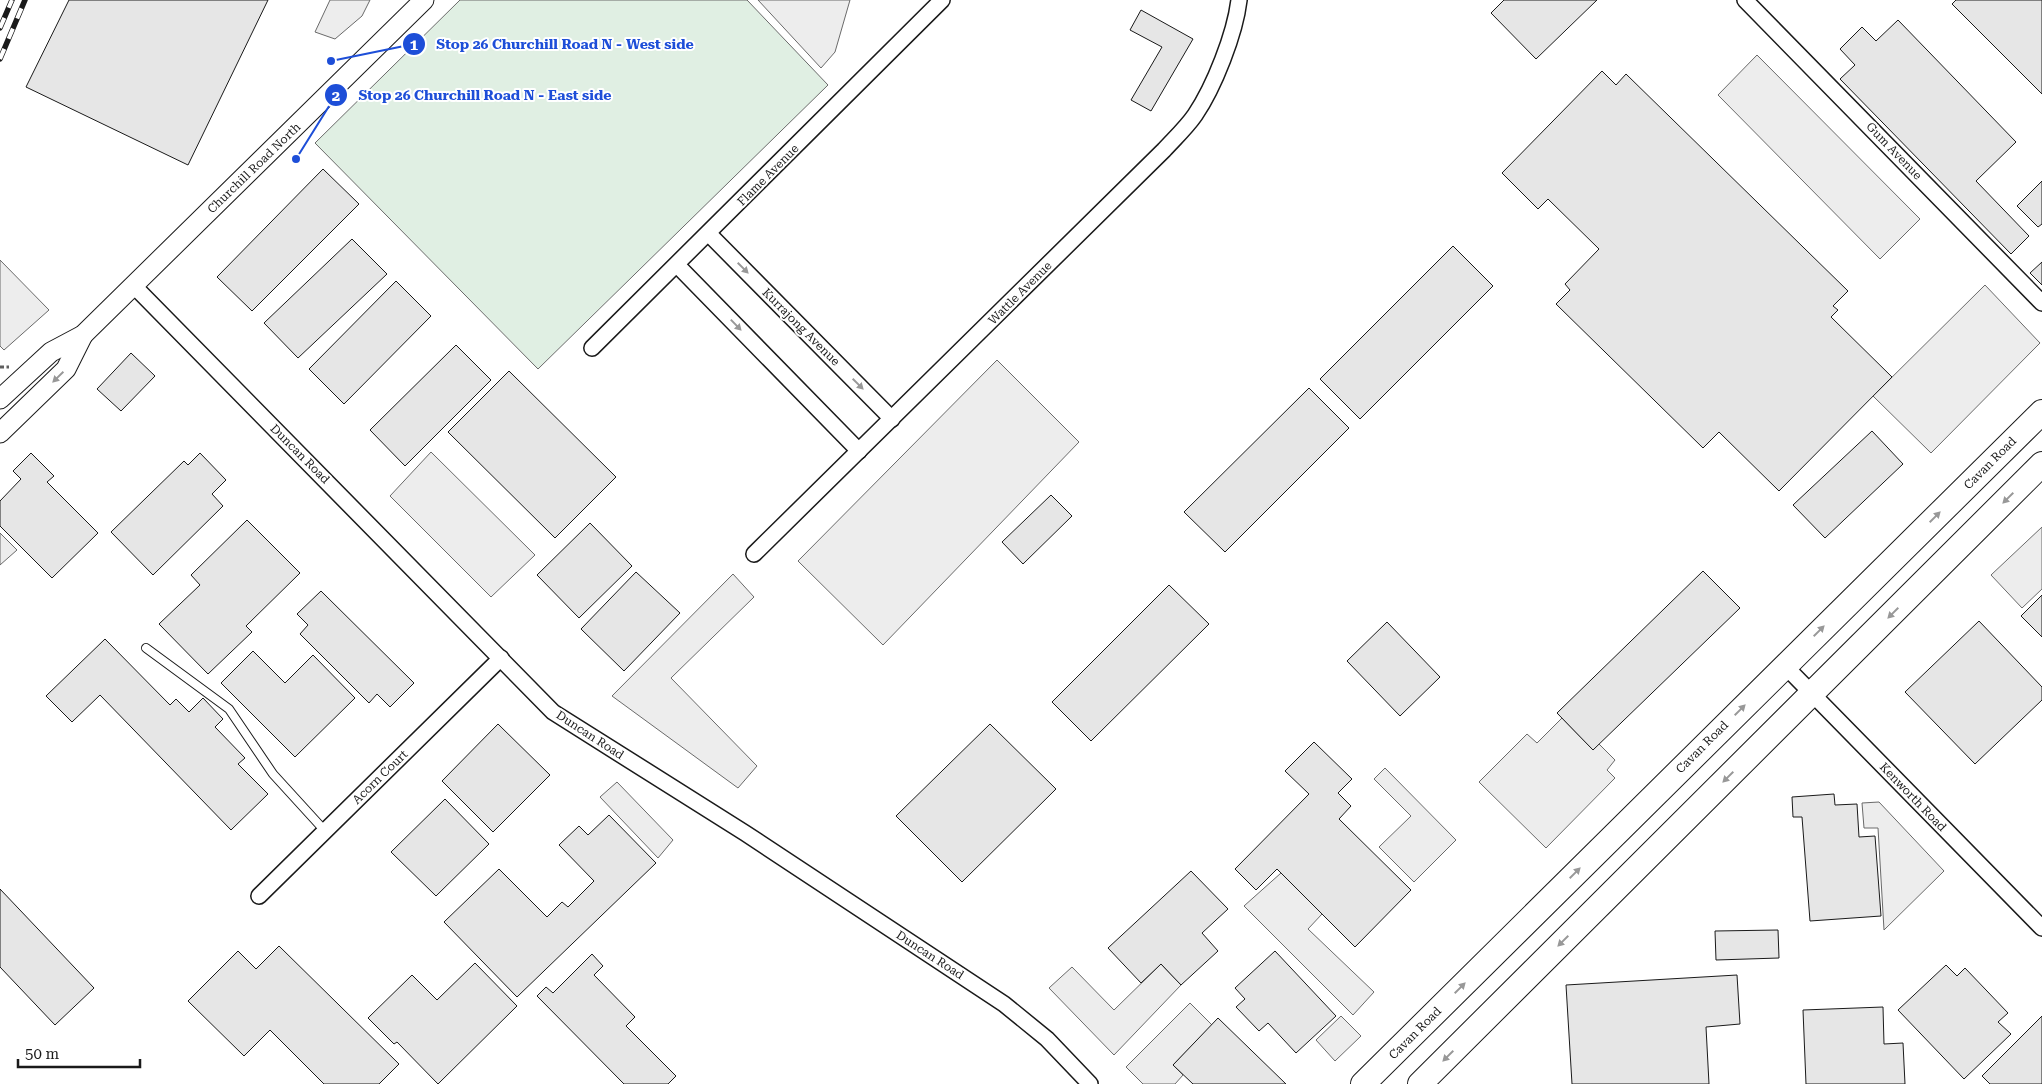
<svg xmlns="http://www.w3.org/2000/svg" width="2042" height="1084" font-family="'Roboto Serif',serif">
<style>
.green{fill:#e0efe3;stroke:#6a6a6a}
.parking{fill:#ededed;stroke:#6a6a6a}
.building{fill:#e6e6e6;stroke:#1a1a1a}
.lines{fill:none;stroke-linecap:round;stroke-linejoin:round}
.service-casing{stroke:#1a1a1a;stroke-width:10}
.minor-casing{stroke:#1a1a1a;stroke-width:18}
.tertiary-casing{stroke:#1a1a1a;stroke-width:21}
.primary-casing{stroke:#1a1a1a;stroke-width:26}
.path{stroke:#5f5f5f;stroke-width:3;stroke-dasharray:4 2.5;stroke-linecap:butt}
.service{stroke:#fff;stroke-width:8}
.minor{stroke:#fff;stroke-width:15}
.tertiary{stroke:#fff;stroke-width:19}
.primary{stroke:#fff;stroke-width:24}
.rail-casing{stroke:#1a1a1a;stroke-width:5.5}
.rail{stroke:#fff;stroke-width:4;stroke-dasharray:11;stroke-linecap:butt}
.oneway{fill:#989898}
.labels{text-anchor:middle;stroke-width:4;stroke-linejoin:round;paint-order:stroke}
.street-label{font-size:12px;fill:#1a1a1a;stroke:#fff}
.leader{fill:none;stroke:#1d4ed8;stroke-width:2}
.callout-dot{fill:#1d4ed8;stroke:#fff;stroke-width:2}
.mark-label{font-size:15px;text-anchor:middle;font-weight:bold;fill:#fff}
.callout-label{font-size:14px;text-anchor:middle;font-weight:bold;fill:#1d4ed8;stroke:#fff;stroke-width:4;stroke-linejoin:round;paint-order:stroke}
</style>
<rect width="100%" height="100%" fill="#fff"/>
<path class="green" d="M460,0H747L828,85L538,369L315,143Z"/>
<g class="parking">
<path d="M330,0H370L362,16L335,39L315,32Z"/>
<path d="M758,0H850L835,52L821,68Z"/>
<path d="M1757,55L1920,219L1880,259L1718,95Z"/>
<path d="M0,260L49,310L4,350L0,346Z"/>
<path d="M1985,285L2040,343L1931,453L1873,396Z"/>
<path d="M997,360L1079,442L883,645L798,561Z"/>
<path d="M431,452L535,555L491,597L390,496Z"/>
<path d="M2042,527V589L2022,608L1991,575Z"/>
<path d="M0,533L17,550L0,565Z"/>
<path d="M733,574L754,597L671,678L757,766L738,788L612,696Z"/>
<path d="M1562,718L1593,750L1599,744L1615,760L1607,770L1615,778L1546,848L1479,782L1527,734L1537,743Z"/>
<path d="M1385,768L1456,840L1414,882L1379,847L1411,816L1374,779Z"/>
<path d="M617,782L673,840L658,858L600,797Z"/>
<path d="M1879,802L1944,871L1884,930L1878,828H1864L1862,803Z"/>
<path d="M1281,873L1322,914L1308,929L1374,992L1353,1015L1244,906Z"/>
<path d="M1161,964L1181,985L1114,1055L1049,988L1072,967L1114,1010Z"/>
<path d="M1190,1003L1212,1025L1173,1065L1183,1075L1175,1084H1143L1126,1067Z"/>
<path d="M1341,1016L1361,1036L1335,1061L1316,1040Z"/>
</g>
<g class="building">
<path d="M69,0H268L188,165L26,87Z"/>
<path d="M1504,0H1597L1536,59L1491,13Z"/>
<path d="M1956,0H2042V94L1952,4Z"/>
<path d="M1141,10L1193,39L1151,111L1131,100L1162,47L1130,30Z"/>
<path d="M1898,20L2016,142L1976,181L2029,236L2011,254L1840,79L1855,65L1840,49L1862,27L1876,41Z"/>
<path d="M1602,71L1616,85L1626,74L1848,291L1833,306L1838,310L1831,317L1892,377L1779,491L1719,432L1703,448L1556,304L1570,290L1565,284L1599,249L1548,199L1538,209L1502,173Z"/>
<path d="M323,169L359,204L252,311L217,277Z"/>
<path d="M2042,181V224L2038,227L2017,206Z"/>
<path d="M352,239L387,274L298,358L264,323Z"/>
<path d="M1453,246L1493,286L1360,419L1320,379Z"/>
<path d="M2042,262V285L2030,273Z"/>
<path d="M396,281L431,316L344,404L309,369Z"/>
<path d="M456,345L491,380L405,466L370,430Z"/>
<path d="M131,353L155,376L121,411L97,389Z"/>
<path d="M509,371L616,477L555,538L448,432Z"/>
<path d="M1309,388L1349,428L1225,552L1184,512Z"/>
<path d="M1872,431L1903,464L1825,538L1793,505Z"/>
<path d="M31,453L54,476L47,482L98,533L52,578L0,526V501L21,479L13,471Z"/>
<path d="M200,453L226,480L212,494L223,506L153,575L111,532L184,461L188,465Z"/>
<path d="M1051,495L1072,516L1023,564L1002,542Z"/>
<path d="M247,520L300,573L246,626L252,632L208,674L159,624L200,585L191,575Z"/>
<path d="M590,523L632,566L579,618L537,575Z"/>
<path d="M1703,571L1740,608L1593,750L1557,713Z"/>
<path d="M636,572L680,613L624,671L581,629Z"/>
<path d="M1169,585L1209,624L1091,741L1052,702Z"/>
<path d="M321,591L414,683L390,707L377,694L369,703L300,634L308,625L297,614Z"/>
<path d="M2042,595V637L2021,616Z"/>
<path d="M1979,621L2042,687V700L1975,764L1905,692Z"/>
<path d="M1387,622L1440,677L1400,716L1347,661Z"/>
<path d="M105,639L170,705L176,699L189,712L203,698L223,719L215,727L245,758L238,764L268,794L231,830L100,695L72,722L46,696Z"/>
<path d="M253,651L285,683L313,655L355,698L295,757L221,683Z"/>
<path d="M498,724L550,775L493,832L442,781Z"/>
<path d="M990,724L1056,789L962,882L896,816Z"/>
<path d="M1314,742L1352,779L1338,793L1351,806L1339,819L1411,890L1355,947L1277,869L1256,890L1235,869L1309,794L1285,771Z"/>
<path d="M1834,794L1835,805L1857,804L1859,837L1875,836L1881,916L1810,921L1802,817H1793L1792,797Z"/>
<path d="M445,799L489,844L436,896L391,852Z"/>
<path d="M609,815L656,863L517,997L444,922L499,869L547,917L562,902L568,907L594,881L559,845L579,826L588,835Z"/>
<path d="M1191,871L1228,909L1202,933L1218,951L1181,985L1161,964L1141,983L1108,948Z"/>
<path d="M0,889L94,988L55,1025L0,967Z"/>
<path d="M1778,930L1779,958L1716,960L1715,931Z"/>
<path d="M279,946L399,1064L379,1084H324L270,1030L244,1056L188,1001L238,951L256,969Z"/>
<path d="M1275,951L1336,1016L1296,1053L1268,1023L1259,1031L1236,1007L1245,999L1235,988Z"/>
<path d="M592,954L603,966L594,975L635,1017L626,1026L676,1076L668,1084H624L537,996L546,987L553,993Z"/>
<path d="M475,963L517,1006L438,1084L397,1042L394,1044L368,1018L412,975L437,1000Z"/>
<path d="M1946,965L1957,976L1965,968L2008,1013L1998,1022L2011,1034L1964,1079L1898,1010Z"/>
<path d="M1737,975L1740,1024L1706,1027L1709,1084H1572L1566,985Z"/>
<path d="M1883,1007L1884,1044L1903,1043L1905,1084H1806L1803,1010Z"/>
<path d="M2042,1016V1084H1990L1982,1076Z"/>
<path d="M1218,1018L1286,1084H1193L1173,1065Z"/>
</g>
<g class="lines">
<g class="service-casing">
<path id="service" d="M146,648L229,709L273,774L325,831"/>
</g>
<g class="minor-casing">
<g id="minor">
<path d="M1745,0L2042,303"/>
<path d="M709,234L892,419"/>
<path d="M677,265L859,451"/>
<path d="M134,286L553,712L745,833L1004,1004L1047,1039L1090,1084"/>
<path d="M592,348L942,0"/>
<path d="M754,554L1164,150C1174,139 1186,128 1195,115C1214,87 1235,34 1239,0"/>
<path d="M1784,665L2042,928"/>
<path d="M259,896L501,658"/>
</g>
</g>
<g class="tertiary-casing">
<g id="tertiary">
<path d="M0,399L51,352L83,335L424,0"/>
<path d="M0,433L66,369L83,335"/>
</g>
</g>
<g class="primary-casing">
<g id="primary">
<path d="M1363,1084L2042,412"/>
<path d="M1420,1084L2042,464"/>
</g>
</g>
<path class="path" d="M0,367H9"/>
<use href="#service" class="service"/>
<use href="#minor" class="minor"/>
<use href="#tertiary" class="tertiary"/>
<use href="#primary" class="primary"/>
<g class="rail-casing">
<g id="rail">
<path d="M0,28L12,0"/>
<path d="M0,59L25,0"/>
</g>
</g>
<use href="#rail" class="rail"/>
</g>
<defs><path id="oneway-solid" d="M-6-.8H1V-3.2L6.5 0L1 3.2V.8H-6Z" transform="scale(1.25)"/></defs>
<g class="oneway">
<use href="#oneway-solid" transform="translate(743 268) rotate(45)"/>
<use href="#oneway-solid" transform="translate(736 325) rotate(46)"/>
<use href="#oneway-solid" transform="translate(58 377) rotate(136)"/>
<use href="#oneway-solid" transform="translate(858 384) rotate(45)"/>
<use href="#oneway-solid" transform="translate(2008 498) rotate(135)"/>
<use href="#oneway-solid" transform="translate(1935 517) rotate(-45)"/>
<use href="#oneway-solid" transform="translate(1893 613) rotate(135)"/>
<use href="#oneway-solid" transform="translate(1819 631) rotate(-45)"/>
<use href="#oneway-solid" transform="translate(1740 710) rotate(-45)"/>
<use href="#oneway-solid" transform="translate(1728 777) rotate(135)"/>
<use href="#oneway-solid" transform="translate(1575 873) rotate(-45)"/>
<use href="#oneway-solid" transform="translate(1563 941) rotate(135)"/>
<use href="#oneway-solid" transform="translate(1460 988) rotate(-45)"/>
<use href="#oneway-solid" transform="translate(1448 1056) rotate(135)"/>
</g>
<g class="labels">
<g class="street-label">
<text transform="translate(1894 151) rotate(46)" y="4">Gum Avenue</text>
<text transform="translate(254 168) rotate(-44)" y="4">Churchill Road North</text>
<text transform="translate(768 175) rotate(-45)" y="4">Flame Avenue</text>
<text transform="translate(1020 293) rotate(-45)" y="4">Wattle Avenue</text>
<text transform="translate(801 327) rotate(45)" y="4">Kurrajong Avenue</text>
<text transform="translate(300 454) rotate(45)" y="4">Duncan Road</text>
<text transform="translate(1990 463) rotate(-45)" y="4">Cavan Road</text>
<text transform="translate(590 735) rotate(33)" y="4">Duncan Road</text>
<text transform="translate(1702 747) rotate(-45)" y="4">Cavan Road</text>
<text transform="translate(380 777) rotate(-44)" y="4">Acorn Court</text>
<text transform="translate(1913 797) rotate(46)" y="4">Kenworth Road</text>
<text transform="translate(930 955) rotate(33)" y="4">Duncan Road</text>
<text transform="translate(1415 1033) rotate(-45)" y="4">Cavan Road</text>
</g>
</g>
<path class="leader" d="M331 61L414 44M296 159L336 95"/>
<g class="callout-dot">
<circle cx="331" cy="61" r="5"/>
<circle cx="296" cy="159" r="5"/>
<circle cx="414" cy="44" r="12"/>
<circle cx="336" cy="95" r="12"/>
</g>
<g class="mark-label">
<text x="414" y="50">1</text>
<text x="336" y="101">2</text>
</g>
<g class="callout-label">
<text x="565" y="49">Stop 26 Churchill Road N - West side</text>
<text x="485" y="100">Stop 26 Churchill Road N - East side</text>
</g>
<path d="M18 1059v8h122v-8" fill="none" stroke="#1a1a1a" stroke-width="2.5"/>
<text x="25" y="1059" font-size="15" fill="#1a1a1a" stroke="#ffffff" stroke-width="4" paint-order="stroke">50 m</text>
</svg>
